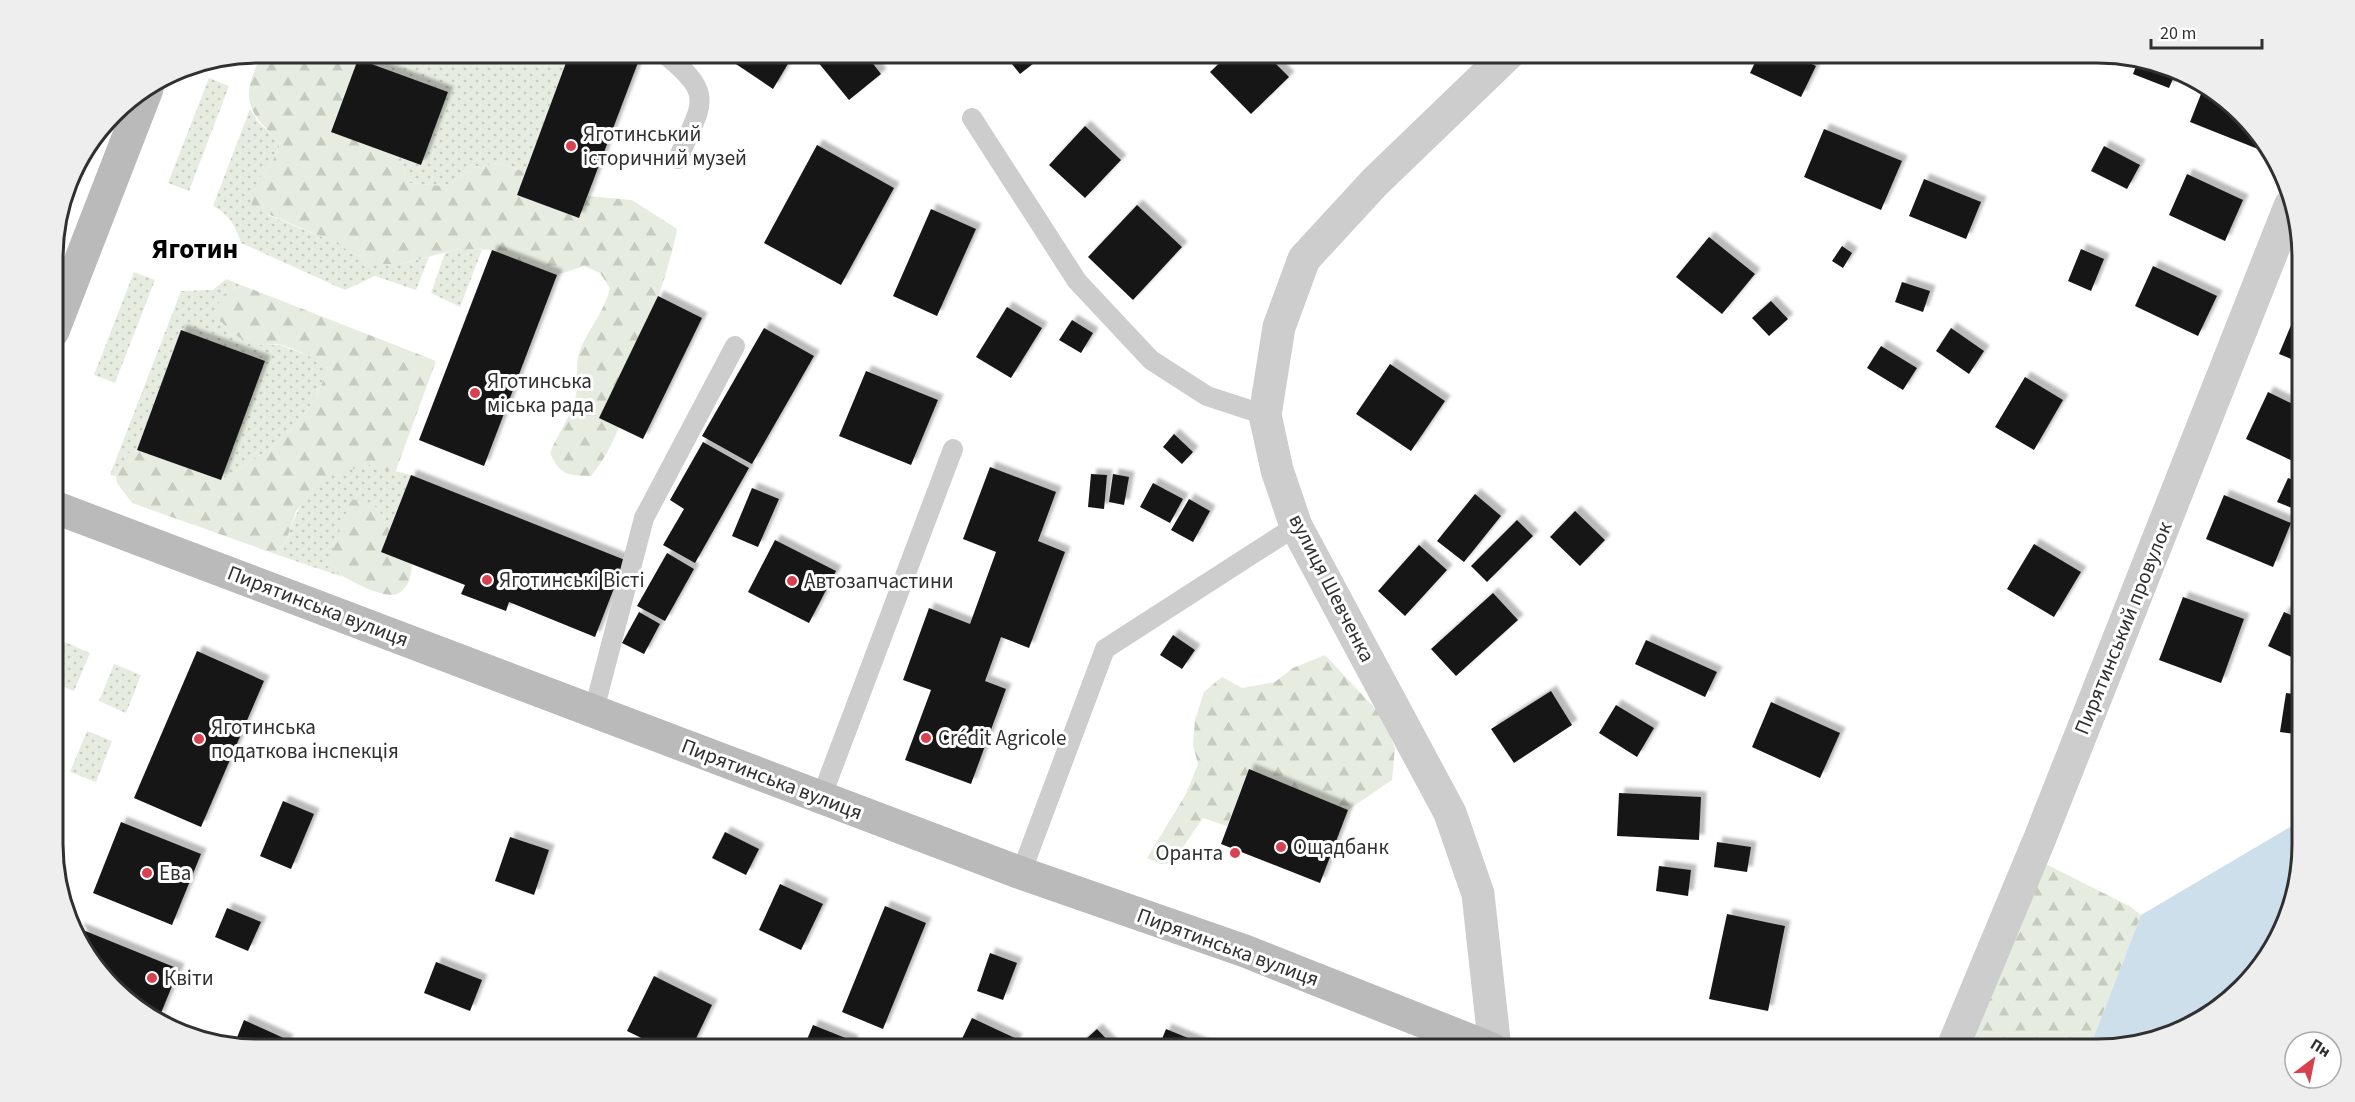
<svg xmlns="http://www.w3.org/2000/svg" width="2355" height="1102" font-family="'Source Sans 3',sans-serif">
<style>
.grass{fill:url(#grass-dots)}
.forest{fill:url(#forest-firs)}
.water{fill:#cddfea}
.building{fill:#171717;filter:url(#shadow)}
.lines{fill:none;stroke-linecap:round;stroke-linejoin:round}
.service{stroke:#cdcdcd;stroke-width:20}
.minor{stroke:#cdcdcd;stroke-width:33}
.tertiary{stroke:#cdcdcd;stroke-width:33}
.secondary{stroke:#bababa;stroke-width:33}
.poi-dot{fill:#d74250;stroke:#fff;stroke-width:2}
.labels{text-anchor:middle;stroke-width:6;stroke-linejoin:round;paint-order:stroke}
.poi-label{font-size:21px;fill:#303030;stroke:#fff;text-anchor:start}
.street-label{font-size:21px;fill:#303030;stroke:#fff}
.district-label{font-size:27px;font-weight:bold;fill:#000;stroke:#fff}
.rim{fill:none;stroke:#303030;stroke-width:3}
</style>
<defs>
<pattern id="grass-dots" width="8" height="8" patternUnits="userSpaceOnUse" patternTransform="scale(1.5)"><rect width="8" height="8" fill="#e6ecdf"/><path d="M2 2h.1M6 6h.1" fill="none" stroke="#c6cbc0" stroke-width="1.8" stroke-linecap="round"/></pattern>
<pattern id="forest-firs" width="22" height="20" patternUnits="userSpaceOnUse" patternTransform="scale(1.5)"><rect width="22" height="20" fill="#e6ecdf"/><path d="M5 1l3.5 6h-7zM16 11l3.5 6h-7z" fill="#c6cbc0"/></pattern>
<filter id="shadow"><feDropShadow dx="5.5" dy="-5.5" stdDeviation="1.5" flood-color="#0004"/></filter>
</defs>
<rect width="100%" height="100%" fill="#fff"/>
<g class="grass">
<path d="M377,53H570L525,172L499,163L475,167L445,186L408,183L401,158L421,165L448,92L371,63Z"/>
<path d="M209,78L229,86L189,191L168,183Z"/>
<path d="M250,109L259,123L281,143L273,160L257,182L268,215L332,241L372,264H400L429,257L416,290L375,276L345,290L241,243C235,225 230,215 213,206Z"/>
<path d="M459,249L482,250L460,307L431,293L445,253Z"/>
<path d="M134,272L155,280L115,383L94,375Z"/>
<path d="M226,279L241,285L224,294L221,323L238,336L258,345H280L310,356L328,368C307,428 273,449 221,480L265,361L181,330L137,450L127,454L116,476L110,475L181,291L213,290Z"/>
<path d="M370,465L411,475L391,526L373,504L327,565L343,577L281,556C291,526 300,494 328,475C338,469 358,468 370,465Z"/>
<path d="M65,642L90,653L74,691L54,683V668Z"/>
<path d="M114,664L141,675L126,713L99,701Z"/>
<path d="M87,731L112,741L96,782L70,772Z"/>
</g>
<g class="forest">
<path d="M262,53H377L371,63L358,59L331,131L401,158L408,183L445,186L475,167L499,163L525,172L517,195L579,218L588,196L632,200L677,229C671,263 659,293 649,326C634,376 625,436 591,476C568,476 560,475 550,453C557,435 570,418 575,399C580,381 574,368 580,350C589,328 605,311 610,288L600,273L584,266L557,275L492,250L459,249L400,264H372L332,241L251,207L257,182L273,160L281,143C244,109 241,98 262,53Z"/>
<path d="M241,285L436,361L395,473L370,465L329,475L296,511L281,556L132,503L117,483L116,476L127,454L137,450L221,480C273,449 307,428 328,368C314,359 299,350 282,345C275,343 266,346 259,345C240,342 225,327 213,313L224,294Z"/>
<path d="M351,499L373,504L391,526L381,552L412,564C411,575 410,586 399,593C385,602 339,575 327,566Z"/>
<path d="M1325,655L1383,717L1395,748L1392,780L1348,810L1249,769L1227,826L1203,818L1172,863L1160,864L1147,858L1186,794L1198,764L1193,745L1195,720L1204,692L1222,677L1242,688L1275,682L1293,668Z"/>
<path d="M2036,859L2131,907L2141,915L2089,1049H1960Z"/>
</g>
<path class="water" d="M2302,820V844L2287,923L2252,979L2211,1015L2110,1049H2089L2141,915Z"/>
<g class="building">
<path d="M570,52H642L579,218L517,195Z"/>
<path d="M718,52H795L773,89Z"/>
<path d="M828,52H864L881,74L849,100L817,61Z"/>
<path d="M1002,52H1048L1020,74Z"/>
<path d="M1231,52H1264L1289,77L1251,114L1210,72Z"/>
<path d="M1374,52H1396L1383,64Z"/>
<path d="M1760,52H1788L1816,66L1801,97L1750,73Z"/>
<path d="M358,59L448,92L421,165L331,132Z"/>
<path d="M2138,61L2176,72L2169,88L2133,74Z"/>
<path d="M2203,89L2260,133L2268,153L2190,122Z"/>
<path d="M1085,126L1121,160L1085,198L1049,165Z"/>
<path d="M1824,129L1902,161L1881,210L1804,177Z"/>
<path d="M817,145L894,188L841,285L764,243Z"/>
<path d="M2104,146L2140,165L2127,189L2091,171Z"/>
<path d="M2187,174L2243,200L2225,241L2169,215Z"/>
<path d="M1924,179L1981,202L1966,239L1909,216Z"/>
<path d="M1137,205L1182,247L1133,300L1088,257Z"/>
<path d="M931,209L976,229L937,316L893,296Z"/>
<path d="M1709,237L1755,274L1722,314L1676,277Z"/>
<path d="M1842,246L1852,253L1843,268L1832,261Z"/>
<path d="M2081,249L2104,259L2091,291L2068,281Z"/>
<path d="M492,250L557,275L484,466L419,440Z"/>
<path d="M2153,266L2217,296L2198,336L2135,306Z"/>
<path d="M1902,282L1930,291L1923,312L1895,302Z"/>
<path d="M658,296L702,318L643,439L599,418Z"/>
<path d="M1771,301L1788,319L1769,336L1752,318Z"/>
<path d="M2299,306L2301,307V363L2279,354Z"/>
<path d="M1007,307L1042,328L1011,378L976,357Z"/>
<path d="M1072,320L1093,333L1081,353L1059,340Z"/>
<path d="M764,328L814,356L752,464L702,436Z"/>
<path d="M1951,328L1984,351L1969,374L1936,351Z"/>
<path d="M181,330L265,361L221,480L137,450Z"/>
<path d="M1881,346L1917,368L1903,390L1867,368Z"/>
<path d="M1390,364L1445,401L1411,451L1356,414Z"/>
<path d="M866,371L938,400L911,465L839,436Z"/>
<path d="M2025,377L2063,400L2034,450L1995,427Z"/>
<path d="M2268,392L2301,408V465L2246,439Z"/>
<path d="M1174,434L1193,452L1182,464L1163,447Z"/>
<path d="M703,442L749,468L695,563L663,545L684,509L670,500Z"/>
<path d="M990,467L1056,492L1038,541L1065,552L1029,648L1001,637L985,681L1006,689L971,784L905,760L931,690L903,680L929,608L970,624L996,552L963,539Z"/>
<path d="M1091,474L1107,475L1104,509L1088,507Z"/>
<path d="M1113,474L1129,477L1124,505L1109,502Z"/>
<path d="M411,475L625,560L595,637L509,602L506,611L461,594L465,585L381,552Z"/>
<path d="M2288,478L2301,483L2302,512L2277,502Z"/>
<path d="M1153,483L1183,499L1170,523L1140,507Z"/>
<path d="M752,488L779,499L758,547L732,536Z"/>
<path d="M1475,494L1501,516L1464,562L1437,541Z"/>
<path d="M2224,495L2291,523L2273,567L2206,539Z"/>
<path d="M1189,499L1210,511L1193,542L1171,530Z"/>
<path d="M1575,511L1605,540L1580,566L1550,537Z"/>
<path d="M1517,520L1533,536L1487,582L1471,566Z"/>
<path d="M775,540L836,571L809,623L748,592Z"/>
<path d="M2034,544L2081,572L2054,617L2007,589Z"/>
<path d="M1419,545L1447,570L1405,616L1378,591Z"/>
<path d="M667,553L694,569L665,621L637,606Z"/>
<path d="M1493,593L1518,620L1456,676L1431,649Z"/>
<path d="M2183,597L2244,619L2221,683L2159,660Z"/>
<path d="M639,612L660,624L644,654L622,643Z"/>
<path d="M2284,612L2302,620V662L2268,646Z"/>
<path d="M1173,635L1195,650L1182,669L1160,655Z"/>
<path d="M1646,640L1717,672L1705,697L1635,664Z"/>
<path d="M197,651L264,681L201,827L134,798Z"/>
<path d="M1551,691L1572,725L1514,763L1491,729Z"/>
<path d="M2286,693L2302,695V735L2280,732Z"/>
<path d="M1771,702L1840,733L1820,778L1752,747Z"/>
<path d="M1616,705L1654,728L1637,757L1599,733Z"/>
<path d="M1249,769L1348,810L1320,883L1221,844Z"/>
<path d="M1619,793L1701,797L1699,840L1617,836Z"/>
<path d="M283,801L314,814L291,869L260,856Z"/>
<path d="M121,822L201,854L172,925L93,893Z"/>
<path d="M725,832L759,849L746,875L712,858Z"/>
<path d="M510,837L549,850L534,895L495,881Z"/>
<path d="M1717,842L1751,847L1747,872L1714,867Z"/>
<path d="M1659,866L1691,870L1688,896L1656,891Z"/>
<path d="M780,884L823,904L801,950L759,930Z"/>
<path d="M885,906L926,923L883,1029L842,1012Z"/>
<path d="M227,908L261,922L248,951L215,937Z"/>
<path d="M1727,914L1785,926L1768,1011L1709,999Z"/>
<path d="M78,928L179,969L159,1018L95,969Z"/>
<path d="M990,953L1017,963L1003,1000L977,991Z"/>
<path d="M436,962L482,980L470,1011L424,993Z"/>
<path d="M654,976L712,1005L691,1049H664L627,1031Z"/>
<path d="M972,1018L1017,1039L1012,1049H957Z"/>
<path d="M244,1020L288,1040L284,1049L258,1050L234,1045Z"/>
<path d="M813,1025L853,1041L850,1049H803Z"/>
<path d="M1097,1029L1116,1049H1075Z"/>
<path d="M1166,1029L1215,1049H1158Z"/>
</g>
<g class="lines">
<g class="service">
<path d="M662,52C717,95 702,102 678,159"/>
<path d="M972,118L1077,281L1151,360L1207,396L1265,415"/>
<path d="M594,710L644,518L735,346"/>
<path d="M821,798L953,449"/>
<path d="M1021,873L1105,649L1296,526"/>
</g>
<path class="minor" d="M1952,1049L2040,838L2290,206"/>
<path class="tertiary" d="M1495,1049L1478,894L1450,813L1296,526L1277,470L1265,415L1279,327L1304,259L1375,182L1510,52"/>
<g class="secondary">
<path d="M53,331L147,89"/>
<path d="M54,507L1021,873L1245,951L1492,1049"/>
</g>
</g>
<g class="poi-dot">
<circle cx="571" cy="146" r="6"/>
<circle cx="475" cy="393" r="6"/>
<circle cx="487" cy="580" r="6"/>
<circle cx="792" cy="581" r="6"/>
<circle cx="926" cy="738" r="6"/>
<circle cx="199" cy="739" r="6"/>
<circle cx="1281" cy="847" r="6"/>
<circle cx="1235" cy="853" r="6"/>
<circle cx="147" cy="873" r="6"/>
<circle cx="152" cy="978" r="6"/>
</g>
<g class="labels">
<g class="poi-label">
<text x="583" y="141">Яготинський<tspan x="583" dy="24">історичний музей</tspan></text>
<text x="487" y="388">Яготинська<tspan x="487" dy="24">міська рада</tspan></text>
<text x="499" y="587">Яготинські Вісті</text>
<text x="804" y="588">Автозапчастини</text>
<text x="211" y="734">Яготинська<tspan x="211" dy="24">податкова інспекція</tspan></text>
<text x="938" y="745">Crédit Agricole</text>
<text x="1293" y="854">Ощадбанк</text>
<text x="1223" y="860" text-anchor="end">Оранта</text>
<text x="159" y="880">Ева</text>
<text x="164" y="985">Квіти</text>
</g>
<g class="street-label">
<text transform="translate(1332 588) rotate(63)" y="7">вулиця Шевченка</text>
<text transform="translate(318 606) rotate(21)" y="7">Пирятинська вулиця</text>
<text transform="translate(2123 628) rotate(-68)" y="7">Пирятинський провулок</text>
<text transform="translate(772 779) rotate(21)" y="7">Пирятинська вулиця</text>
<text transform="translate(1228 947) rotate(20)" y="7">Пирятинська вулиця</text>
</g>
<g class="district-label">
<text x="195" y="258">Яготин</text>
</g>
</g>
<path d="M0 0H2355V1102H0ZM258 63H2097A195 195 0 0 1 2292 258V844A195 195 0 0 1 2097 1039H258A195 195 0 0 1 63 844V258A195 195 0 0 1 258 63Z" fill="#eee" fill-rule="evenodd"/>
<path class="rim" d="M258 63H2097A195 195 0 0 1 2292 258V844A195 195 0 0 1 2097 1039H258A195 195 0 0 1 63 844V258A195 195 0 0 1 258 63Z"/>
<g transform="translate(2313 1060) rotate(32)"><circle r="28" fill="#ffffff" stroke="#acacac" stroke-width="1.5"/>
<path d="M0-4.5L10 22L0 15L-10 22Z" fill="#d74250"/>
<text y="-9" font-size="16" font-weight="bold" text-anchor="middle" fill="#303030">Пн</text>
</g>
<path d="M2151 39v9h111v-9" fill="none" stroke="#303030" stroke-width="3"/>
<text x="2160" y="39" font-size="18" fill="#303030" stroke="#ffffff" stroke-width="4.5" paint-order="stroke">20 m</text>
</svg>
